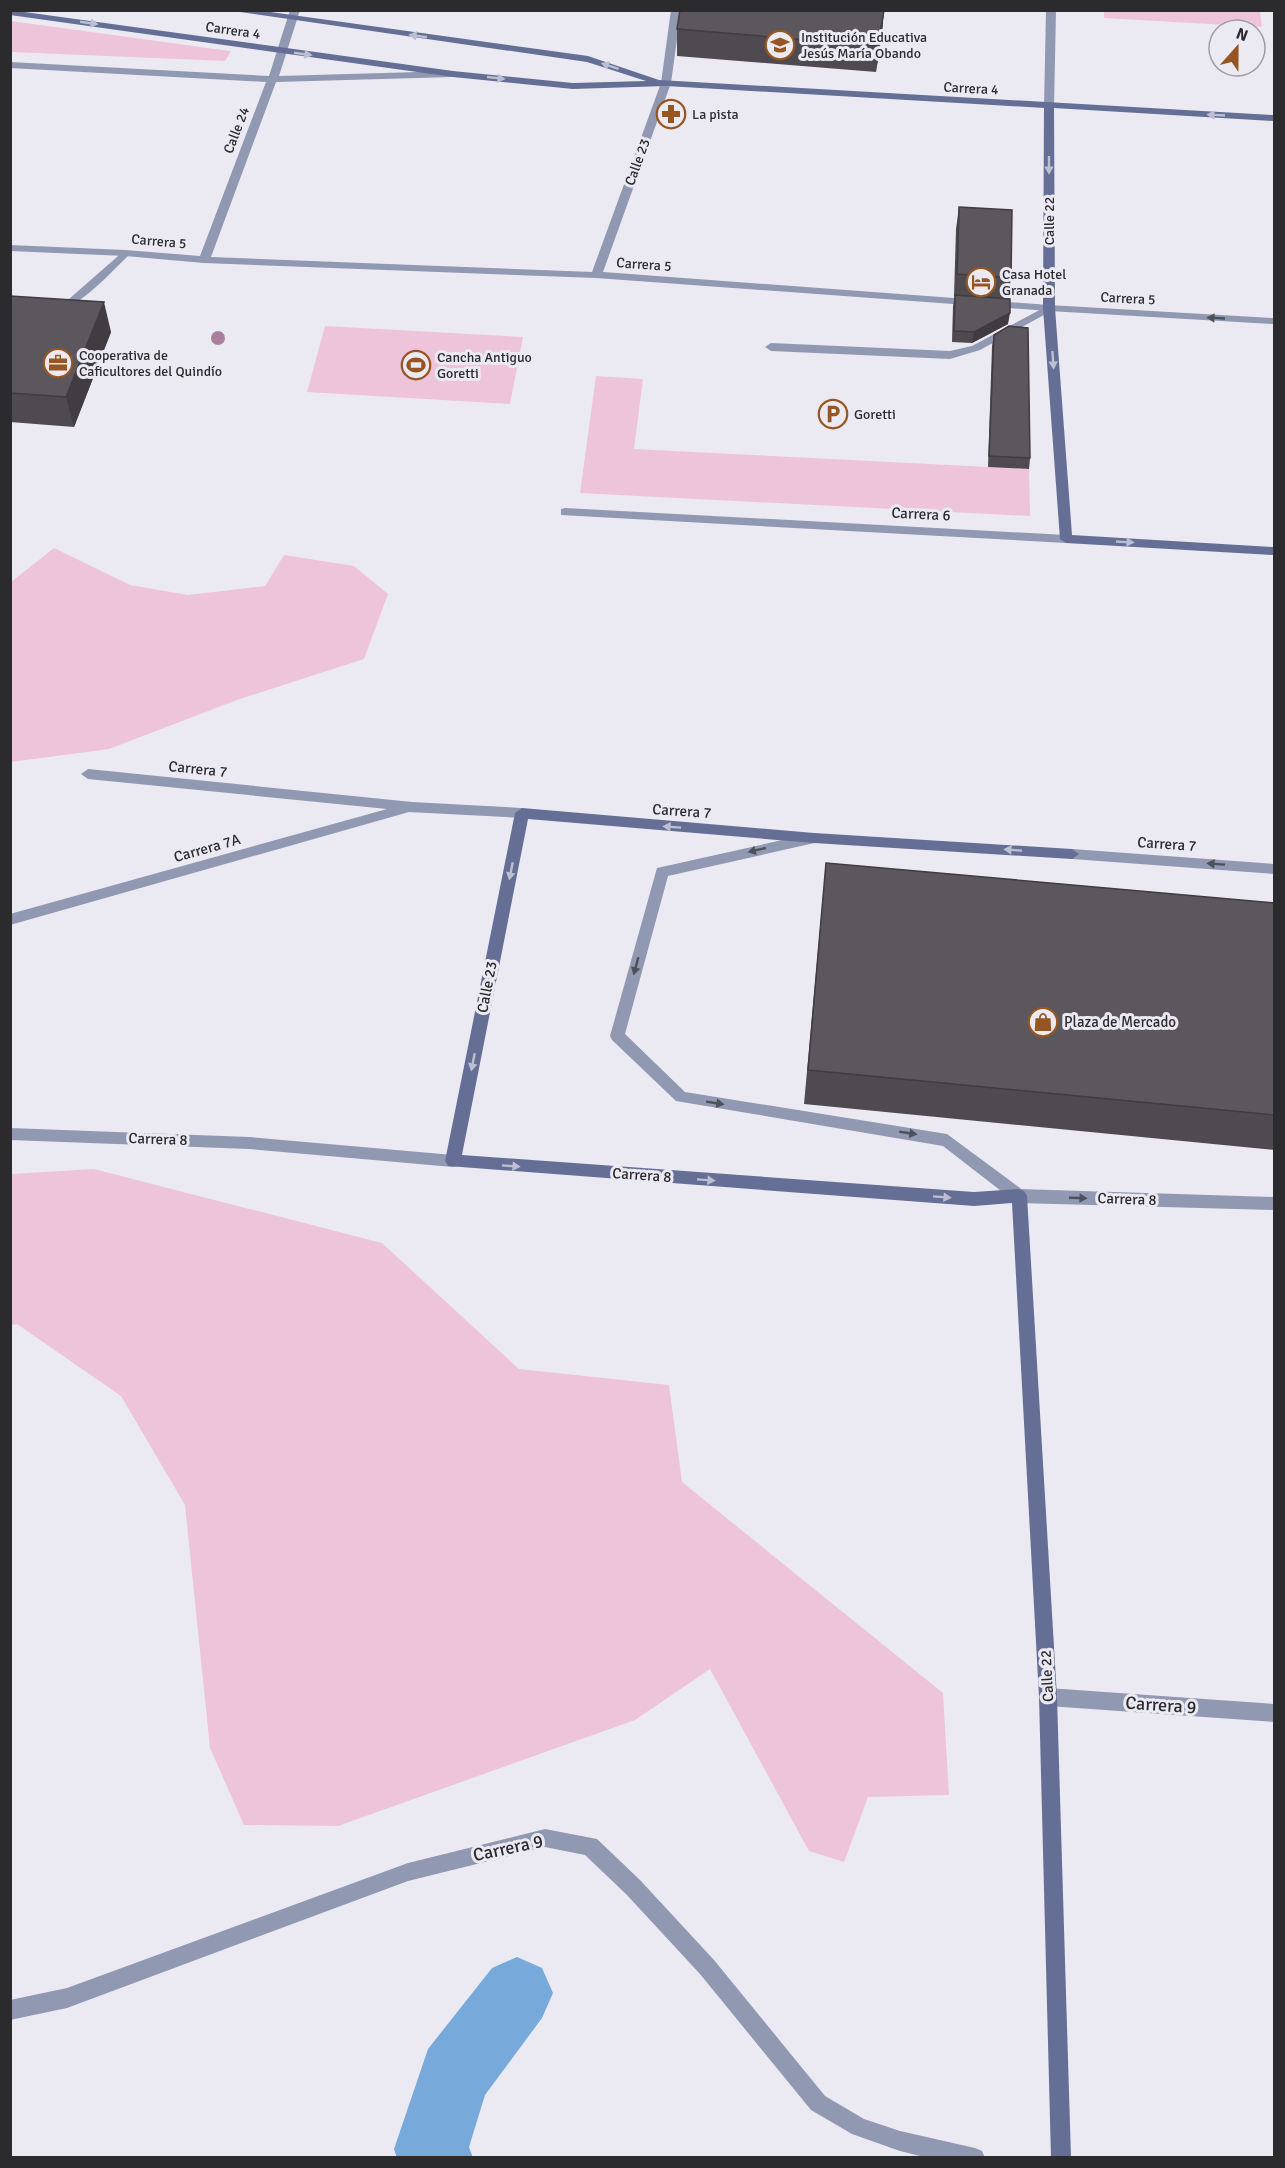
<svg xmlns="http://www.w3.org/2000/svg" width="1285" height="2168" font-family="Signika,sans-serif">
<style>
.green{fill:#eec4db}
.lines{fill:none;stroke-linecap:round;stroke-linejoin:round}
.canal{fill:#77aada;fill-rule:evenodd}
.lane{fill:#9098b2;fill-rule:evenodd}
.street{fill:#9098b2;fill-rule:evenodd}
.secondary{fill:#656f95;fill-rule:evenodd}
.tree{fill:#aa809f}
.wall{fill:#4f4a50}
.shaded-wall{fill:#403c41}
.building{fill:#5c565d;stroke:#403c41;stroke-width:1.5}
.oneway{fill:#bcbfd2}
.oneway2{fill:#4e505c}
.labels{text-anchor:middle;stroke-width:6;stroke-linejoin:round;paint-order:stroke}
.far-street-label{font-size:14px;fill:#2b2a2d;stroke:#ebeaf3}
.far-poi-label{font-size:14px;fill:#2b2a2d;stroke:#ebeaf3;text-anchor:start}
.street-label{font-size:15px;fill:#2b2a2d;stroke:#ebeaf3}
.poi-label{font-size:15px;fill:#2b2a2d;stroke:#ebeaf3;text-anchor:start}
.near-street-label{font-size:18px;fill:#2b2a2d;stroke:#ebeaf3}
</style>
<rect width="100%" height="100%" fill="#ebeaf3"/>
<g class="green">
<path d="M1104,11H1260L1262,27L1104,18Z"/>
<path d="M11,21L230,51H231L225,61L11,52Z"/>
<path d="M325,326L523,337L510,404L307,392Z"/>
<path d="M596,376L643,379L634,449L1029,469L1030,516L580,493Z"/>
<path d="M54,548L130,585L188,595L265,586L284,555L354,566L388,594L364,659L237,700L109,749L11,762V582Z"/>
<path d="M94,1169L382,1243L519,1369L669,1385L682,1482L943,1693L949,1795L868,1797L844,1862L809,1851L710,1669L635,1720L338,1826L244,1825L210,1748L185,1505L121,1396L17,1324L11,1325V1174Z"/>
</g>
<g class="lines">
<path class="canal" d="M517,1957L542,1968L553,1993L542,2018L485,2095L469,2147L473,2158H397L394,2149L428,2049L492,1968Z"/>
<g class="lane">
<path d="M125,250L129,251V255C112,271 75,314 51,310V306L69,299Z"/>
<path d="M1049,305L1055,308L1053,310L980,350L950,359L771,351L765,347L771,343L950,351L972,346Z"/>
<path d="M814,833L819,834L821,838L819,842L668,876L625,1034L685,1092L947,1134L1024,1191L1027,1196L1024,1201L1019,1203L1014,1201L943,1146L676,1101L612,1040L610,1036L657,868Z"/>
<path d="M545,1829L597,1839L640,1880L714,1960L825,2096L864,2119L900,2131L975,2148L982,2151L985,2158H928L900,2151L852,2134L811,2110L700,1974L626,1894L585,1855L545,1847L408,1881L67,2008L10,2020V2000L67,1988L408,1863Z"/>
</g>
<g class="street">
<path d="M290,10H300L279,76L453,71L458,74L453,77L276,82L211,257L592,272L661,83L671,10H681L671,83L603,272L1049,305L1274,318V324L1049,311L596,278L204,263L125,256L10,251V245L125,250L200,256L266,82L10,68V62L269,76Z"/>
<path d="M1046,10H1056L1054,107L1049,110L1044,107Z"/>
<path d="M565,508L1066,535L1072,539L1066,543L561,515V509Z"/>
<path d="M88,769L412,802L522,808L529,813L522,818L409,812L10,925V914L387,809L88,779L81,774Z"/>
<path d="M1072,849L1274,864V874L1072,859L1065,854Z"/>
<path d="M10,1128L249,1137L453,1155L458,1156L461,1161L458,1166L453,1167L249,1149L10,1140Z"/>
<path d="M1019,1189L1274,1197V1210L1019,1203L1014,1201L1011,1196L1014,1191Z"/>
<path d="M1048,1688L1274,1704V1722L1048,1706L1042,1703L1039,1697L1042,1691Z"/>
</g>
<g class="secondary">
<path d="M10,10L453,71L573,83L646,81L587,62L226,10H256L588,56L659,80L1274,115V121L1054,108L1055,308L1072,535L1274,547V555L1066,543L1060,539L1043,308L1044,108L666,86L573,89L453,77L10,15Z"/>
<path d="M522,808L814,833L1072,849L1079,854L1072,859L814,843L528,819L462,1155L974,1192L1019,1189L1024,1191L1027,1196L1057,1697L1071,2158H1051L1039,1697L1012,1203L974,1206L448,1166L445,1161L515,813Z"/>
</g>
</g>
<circle class="tree" cx="218" cy="338" r="7"/>
<g class="wall">
<path d="M884,10L882,33L876,72L677,56V29Z"/>
<path d="M959,207L1011,278L1008,299V324L972,343L952,342L953,306L955,296H954L956,229Z"/>
<path d="M10,296L111,332L74,427L10,422Z"/>
<path d="M994,335L1030,458L1029,469L988,467L992,346Z"/>
<path d="M826,863L1275,903V1150L804,1104Z"/>
</g>
<g class="shaded-wall">
<path d="M884,10L882,33L876,72L878,46Z"/>
<path d="M104,302L111,332L74,427L66,397Z"/>
<path d="M1010,313L1008,324L972,343L974,332Z"/>
</g>
<g class="building">
<path d="M680,10H884L878,46L677,29Z"/>
<path d="M959,207L1012,210L1011,278L957,274Z"/>
<path d="M955,295L1010,299V313L974,332L954,331Z"/>
<path d="M10,296L104,302L66,397L10,393Z"/>
<path d="M1009,326L1028,328L1030,458L989,456L994,335Z"/>
<path d="M826,863L1275,903V1115L808,1070Z"/>
</g>
<defs><path id="oneway-solid" d="M-6-.8H1V-3.2L6.5 0L1 3.2V.8H-6Z" transform="scale(1.5)"/></defs>
<g class="oneway">
<use href="#oneway-solid" transform="translate(89 23) rotate(8)"/>
<use href="#oneway-solid" transform="translate(418 36) rotate(-172)"/>
<use href="#oneway-solid" transform="translate(303 54) rotate(8)"/>
<use href="#oneway-solid" transform="translate(610 66) rotate(-162)"/>
<use href="#oneway-solid" transform="translate(496 78) rotate(6)"/>
<use href="#oneway-solid" transform="translate(1216 115) rotate(-177)"/>
<use href="#oneway-solid" transform="translate(1049 165) rotate(90)"/>
<use href="#oneway-solid" transform="translate(1053 360) rotate(86)"/>
<use href="#oneway-solid" transform="translate(1125 542) rotate(3)"/>
<use href="#oneway-solid" transform="translate(672 827) rotate(-176)"/>
<use href="#oneway-solid" transform="translate(1013 850) rotate(-176)"/>
<use href="#oneway-solid" transform="translate(511 871) rotate(101)"/>
<use href="#oneway-solid" transform="translate(473 1062) rotate(101)"/>
<use href="#oneway-solid" transform="translate(511 1166) rotate(4)"/>
<use href="#oneway-solid" transform="translate(706 1180) rotate(4)"/>
<use href="#oneway-solid" transform="translate(942 1197) rotate(4)"/>
</g>
<g class="oneway2">
<use href="#oneway-solid" transform="translate(1216 318) rotate(-177)"/>
<use href="#oneway-solid" transform="translate(757 850) rotate(167)"/>
<use href="#oneway-solid" transform="translate(1216 864) rotate(-176)"/>
<use href="#oneway-solid" transform="translate(636 966) rotate(105)"/>
<use href="#oneway-solid" transform="translate(715 1103) rotate(9)"/>
<use href="#oneway-solid" transform="translate(908 1133) rotate(9)"/>
<use href="#oneway-solid" transform="translate(1078 1198) rotate(2)"/>
</g>
<defs>
<g id="school-ring" transform="scale(1.5)"><circle r="9.5" fill="#ebeaf3" stroke="#975621" stroke-width="1.5"/><path d="M0-5L7-2L0 1L-7-2ZM-4 1L0 2.5L4 1V4Q0 6-4 4Z" fill="#975621"/></g>
<g id="pharmacy-ring" transform="scale(1.5)"><circle r="9.5" fill="#ebeaf3" stroke="#975621" stroke-width="1.5"/><path d="M-2-6h4v4h4v4h-4v4h-4v-4h-4v-4h4Z" fill="#975621"/></g>
<g id="hotel-ring" transform="scale(1.5)"><circle r="9.5" fill="#ebeaf3" stroke="#975621" stroke-width="1.5"/><path d="M-6-4.5h1.5V1H6V5H4.5V3h-9V5H-6ZM-4 0a1.8 1.8 0 1 1 3.6 0ZM.5 0V-2.5h3Q6-2.5 6 0Z" fill="#975621"/></g>
<g id="office-ring" transform="scale(1.5)"><circle r="9.5" fill="#ebeaf3" stroke="#975621" stroke-width="1.5"/><path d="M-6-3h4V-5.5h4V-3h4V5H-6ZM-1-4.5V-3h2v-1.5ZM-6 0V1H6V0Z" fill="#975621"/></g>
<g id="stadium-ring" transform="scale(1.5)"><circle r="9.5" fill="#ebeaf3" stroke="#975621" stroke-width="1.5"/><path d="M0-5a6.5 5 0 1 0 0 10a6.5 5 0 1 0 0-10ZM-3.5-1.8h7v3.6h-7Z" fill="#975621"/></g>
<g id="parking-ring" transform="scale(1.5)"><circle r="9.5" fill="#ebeaf3" stroke="#975621" stroke-width="1.5"/><path d="M-3.5-5.5H1a3.5 3.5 0 0 1 0 7H-1V5.5H-3.5ZM-1-3.4V-.6H.8a1.4 1.4 0 0 0 0-2.8Z" fill="#975621"/></g>
<g id="shop-ring" transform="scale(1.5)"><circle r="9.5" fill="#ebeaf3" stroke="#975621" stroke-width="1.5"/><path d="M-5-2.5h2.3a2.7 3.5 0 0 1 5.4 0H5L5.5 6h-11ZM-1.5-2.5h3a1.5 2.3 0 0 0-3 0Z" fill="#975621"/></g>
</defs>
<g fill-rule="evenodd">
<use href="#school-ring" x="780" y="45"/>
<use href="#pharmacy-ring" x="671" y="114"/>
<use href="#hotel-ring" x="981" y="282"/>
<use href="#office-ring" x="58" y="363"/>
<use href="#stadium-ring" x="416" y="365"/>
<use href="#parking-ring" x="833" y="414"/>
<use href="#shop-ring" x="1043" y="1022"/>
</g>
<g class="labels">
<g class="far-street-label">
<text transform="translate(233 30) rotate(8)" y="5">Carrera 4</text>
<text transform="translate(971 88) rotate(3)" y="5">Carrera 4</text>
<text transform="translate(236 130) rotate(-69)" y="5">Calle 24</text>
<text transform="translate(637 162) rotate(-70)" y="5">Calle 23</text>
<text transform="translate(1049 221) rotate(-90)" y="5">Calle 22</text>
<text transform="translate(159 241) rotate(5)" y="5">Carrera 5</text>
<text transform="translate(644 264) rotate(4)" y="5">Carrera 5</text>
<text transform="translate(1128 298) rotate(3)" y="5">Carrera 5</text>
</g>
<g class="far-poi-label">
<text x="801" y="42">Institución Educativa<tspan x="801" dy="16">Jesús María Obando</tspan></text>
<text x="692" y="119">La pista</text>
<text x="1002" y="279">Casa Hotel<tspan x="1002" dy="16">Granada</tspan></text>
<text x="79" y="360">Cooperativa de<tspan x="79" dy="16">Caficultores del Quindío</tspan></text>
<text x="437" y="362">Cancha Antiguo<tspan x="437" dy="16">Goretti</tspan></text>
<text x="854" y="419">Goretti</text>
</g>
<g class="street-label">
<text transform="translate(921 514) rotate(3)" y="5">Carrera 6</text>
<text transform="translate(198 769) rotate(6)" y="5">Carrera 7</text>
<text transform="translate(682 811) rotate(4)" y="5">Carrera 7</text>
<text transform="translate(1167 844) rotate(4)" y="5">Carrera 7</text>
<text transform="translate(207 848) rotate(-16)" y="5">Carrera 7A</text>
<text transform="translate(487 987) rotate(-79)" y="5">Calle 23</text>
<text transform="translate(158 1139) rotate(2)" y="5">Carrera 8</text>
<text transform="translate(642 1175) rotate(4)" y="5">Carrera 8</text>
<text transform="translate(1127 1199) rotate(2)" y="5">Carrera 8</text>
<text transform="translate(1047 1676) rotate(-93)" y="5">Calle 22</text>
</g>
<g class="poi-label">
<text x="1064" y="1027">Plaza de Mercado</text>
</g>
<g class="near-street-label">
<text transform="translate(1161 1705) rotate(4)" y="6">Carrera 9</text>
<text transform="translate(508 1848) rotate(-12)" y="6">Carrera 9</text>
</g>
</g>
<rect width="1285" height="2168" fill="none" stroke="#2b2a2d" stroke-width="24"/>
<g transform="translate(1237 48) rotate(21)"><circle r="28" fill="#ebeaf3" stroke="#9e9da4" stroke-width="1.5"/>
<path d="M0-4.5L10 22L0 15L-10 22Z" fill="#975621"/>
<text y="-9" font-size="16" font-weight="bold" text-anchor="middle" fill="#2b2a2d">N</text>
</g>
</svg>
